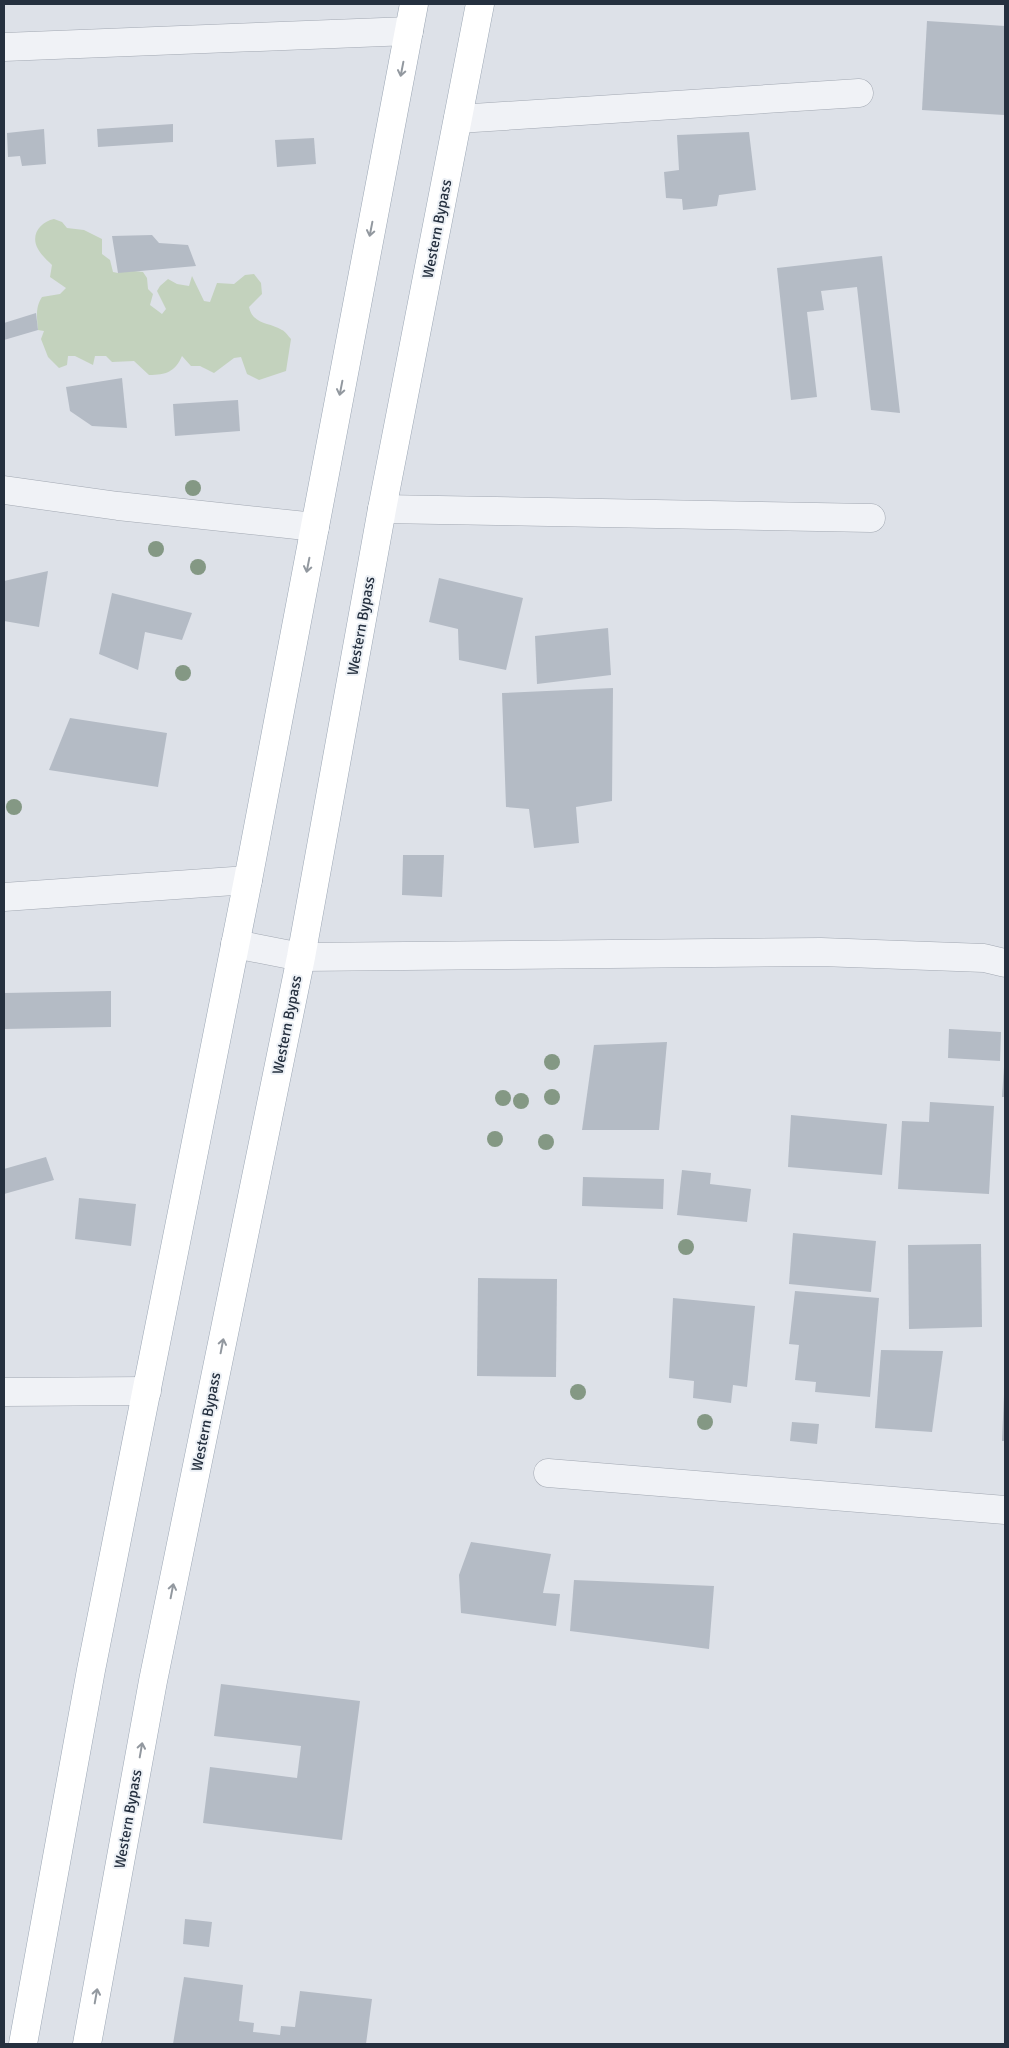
<svg xmlns="http://www.w3.org/2000/svg" width="1009" height="2048" font-family="Signika,sans-serif">
<style>
.green{fill:#c3d2bd}
.building{fill:#b4bbc5}
.lines{fill:none;stroke-linecap:round;stroke-linejoin:round}
.minor-casing{stroke:#a2a8b2;stroke-width:29}
.major-casing{stroke:#9ba6b4;stroke-width:29}
.minor{stroke:#f0f2f6;stroke-width:28}
.major{stroke:#fff;stroke-width:28}
.tree{fill:#849884}
.oneway{stroke:#92989f}
.labels{text-anchor:middle;stroke-width:4;stroke-linejoin:round;paint-order:stroke}
.street-label{font-size:15px;fill:#25303f;stroke:#ecf0f5}
</style>
<rect width="100%" height="100%" fill="#dde1e8"/>
<path class="green" d="M54,219L62,222L67,228L84,230L102,239V254L110,260L113,272L118,273L126,270L143,272L147,278L148,289L153,294L150,305L162,314L166,309L157,291L160,286L168,279L177,284L189,286L192,276L204,301L210,302L217,283L234,284L245,275L254,274L261,283L262,294L249,307C253,325 269,322 282,330C285,331 288,336 291,339L286,371L259,380L247,374L241,357L234,358L214,373L200,366H191L182,356C175,372 166,375 149,375L134,361L112,362L106,356H95L93,365L75,356H68L67,365L59,368L48,357L41,339L44,331L38,330C37,317 35,308 42,297L60,294L66,288L50,277L52,265C47,260 41,255 38,249C30,235 40,222 54,219Z"/>
<g class="building">
<path d="M927,21L1005,26L1004,115L922,110Z"/>
<path d="M173,124V142L98,147L97,129Z"/>
<path d="M44,129L46,164L22,166L20,156L8,157L7,133Z"/>
<path d="M749,132L756,190L719,195L717,206L683,210L682,199L666,198L664,172L679,170L677,135Z"/>
<path d="M314,138L316,164L277,167L275,140Z"/>
<path d="M152,235L159,243L188,245L196,266L118,273L112,236Z"/>
<path d="M882,256L900,413L871,410L857,287L821,291L824,310L807,312L817,397L791,400L777,268Z"/>
<path d="M36,313L38,330L4,340V323Z"/>
<path d="M122,378L127,428L92,426L70,411L66,387Z"/>
<path d="M238,400L240,431L175,436L173,404Z"/>
<path d="M48,571L39,627L4,621V581Z"/>
<path d="M439,578L523,598L506,670L459,660L458,629L429,622Z"/>
<path d="M112,593L192,613L182,640L145,632L138,670L99,654Z"/>
<path d="M608,628L611,675L537,684L535,636Z"/>
<path d="M613,688L612,801L576,807L579,843L534,848L529,809L506,807L502,693Z"/>
<path d="M70,718L167,733L158,787L49,770Z"/>
<path d="M403,855H444L442,897L402,895Z"/>
<path d="M111,991V1027L4,1029V993Z"/>
<path d="M949,1029L1001,1032L1000,1061L948,1058Z"/>
<path d="M667,1042L659,1130H582L594,1045Z"/>
<path d="M1004,1067H1005V1097H1002Z"/>
<path d="M930,1102L994,1106L989,1194L898,1189L902,1121L929,1122Z"/>
<path d="M791,1115L887,1124L882,1175L788,1167Z"/>
<path d="M46,1157L54,1180L4,1194V1169Z"/>
<path d="M682,1170L711,1173L710,1184L751,1189L747,1222L677,1215Z"/>
<path d="M583,1177L664,1179L663,1209L582,1206Z"/>
<path d="M79,1198L136,1204L131,1246L75,1239Z"/>
<path d="M793,1233L876,1241L871,1292L789,1284Z"/>
<path d="M981,1244L982,1327L909,1329L908,1245Z"/>
<path d="M478,1278L557,1279L556,1377L477,1376Z"/>
<path d="M795,1291L879,1298L870,1397L815,1392L816,1382L795,1380L799,1345L789,1344Z"/>
<path d="M673,1298L755,1306L747,1387L733,1385L731,1403L693,1398L694,1381L669,1378Z"/>
<path d="M881,1350L943,1351L932,1432L875,1428Z"/>
<path d="M1004,1395H1005V1441H1002Z"/>
<path d="M792,1422L819,1424L817,1444L790,1441Z"/>
<path d="M471,1542L551,1554L543,1593L560,1594L556,1626L461,1613L459,1575Z"/>
<path d="M574,1580L714,1586L709,1649L570,1631Z"/>
<path d="M221,1684L360,1701L342,1840L203,1823L210,1767L297,1778L301,1746L214,1736Z"/>
<path d="M185,1919L212,1922L209,1947L183,1944Z"/>
<path d="M184,1977L243,1985L239,2021L254,2023L253,2032L280,2035L281,2026L295,2027L300,1991L372,1999L366,2044H173Z"/>
</g>
<g class="lines">
<g class="minor-casing">
<g id="minor">
<path d="M4,47L409,31"/>
<path d="M458,119L859,93"/>
<path d="M4,490L118,506L315,527"/>
<path d="M382,509L871,518"/>
<path d="M4,897L248,880"/>
<path d="M235,944L301,957L821,952L984,958L1005,963"/>
<path d="M4,1392L147,1391"/>
<path d="M548,1473L1005,1510"/>
</g>
</g>
<g class="major-casing">
<g id="major">
<path d="M23,2044L91,1670L248,880L414,4"/>
<path d="M87,2044L153,1681L301,957L382,509L480,4"/>
</g>
</g>
<use href="#minor" class="minor"/>
<use href="#major" class="major"/>
</g>
<g class="tree">
<circle cx="193" cy="488" r="8"/>
<circle cx="156" cy="549" r="8"/>
<circle cx="198" cy="567" r="8"/>
<circle cx="183" cy="673" r="8"/>
<circle cx="14" cy="807" r="8"/>
<circle cx="552" cy="1062" r="8"/>
<circle cx="552" cy="1097" r="8"/>
<circle cx="503" cy="1098" r="8"/>
<circle cx="521" cy="1101" r="8"/>
<circle cx="495" cy="1139" r="8"/>
<circle cx="546" cy="1142" r="8"/>
<circle cx="686" cy="1247" r="8"/>
<circle cx="578" cy="1392" r="8"/>
<circle cx="705" cy="1422" r="8"/>
</g>
<defs><path id="oneway-shaft" d="M-6 0H5M1.5-3L5.5 0L1.5 3" fill="none" stroke-width="1.6" stroke-linecap="round" stroke-linejoin="round" transform="scale(1.25)"/></defs>
<g class="oneway">
<use href="#oneway-shaft" transform="translate(402 69) rotate(101)"/>
<use href="#oneway-shaft" transform="translate(371 229) rotate(101)"/>
<use href="#oneway-shaft" transform="translate(341 388) rotate(101)"/>
<use href="#oneway-shaft" transform="translate(308 565) rotate(101)"/>
<use href="#oneway-shaft" transform="translate(222 1346) rotate(-79)"/>
<use href="#oneway-shaft" transform="translate(172 1591) rotate(-79)"/>
<use href="#oneway-shaft" transform="translate(141 1750) rotate(-80)"/>
<use href="#oneway-shaft" transform="translate(96 1996) rotate(-80)"/>
</g>
<g class="labels">
<g class="street-label">
<text transform="translate(437 229) rotate(-79)" y="5">Western Bypass</text>
<text transform="translate(361 626) rotate(-80)" y="5">Western Bypass</text>
<text transform="translate(287 1025) rotate(-79)" y="5">Western Bypass</text>
<text transform="translate(206 1422) rotate(-79)" y="5">Western Bypass</text>
<text transform="translate(128 1819) rotate(-80)" y="5">Western Bypass</text>
</g>
</g>
<rect width="1009" height="2048" fill="none" stroke="#25303f" stroke-width="10"/>
</svg>
